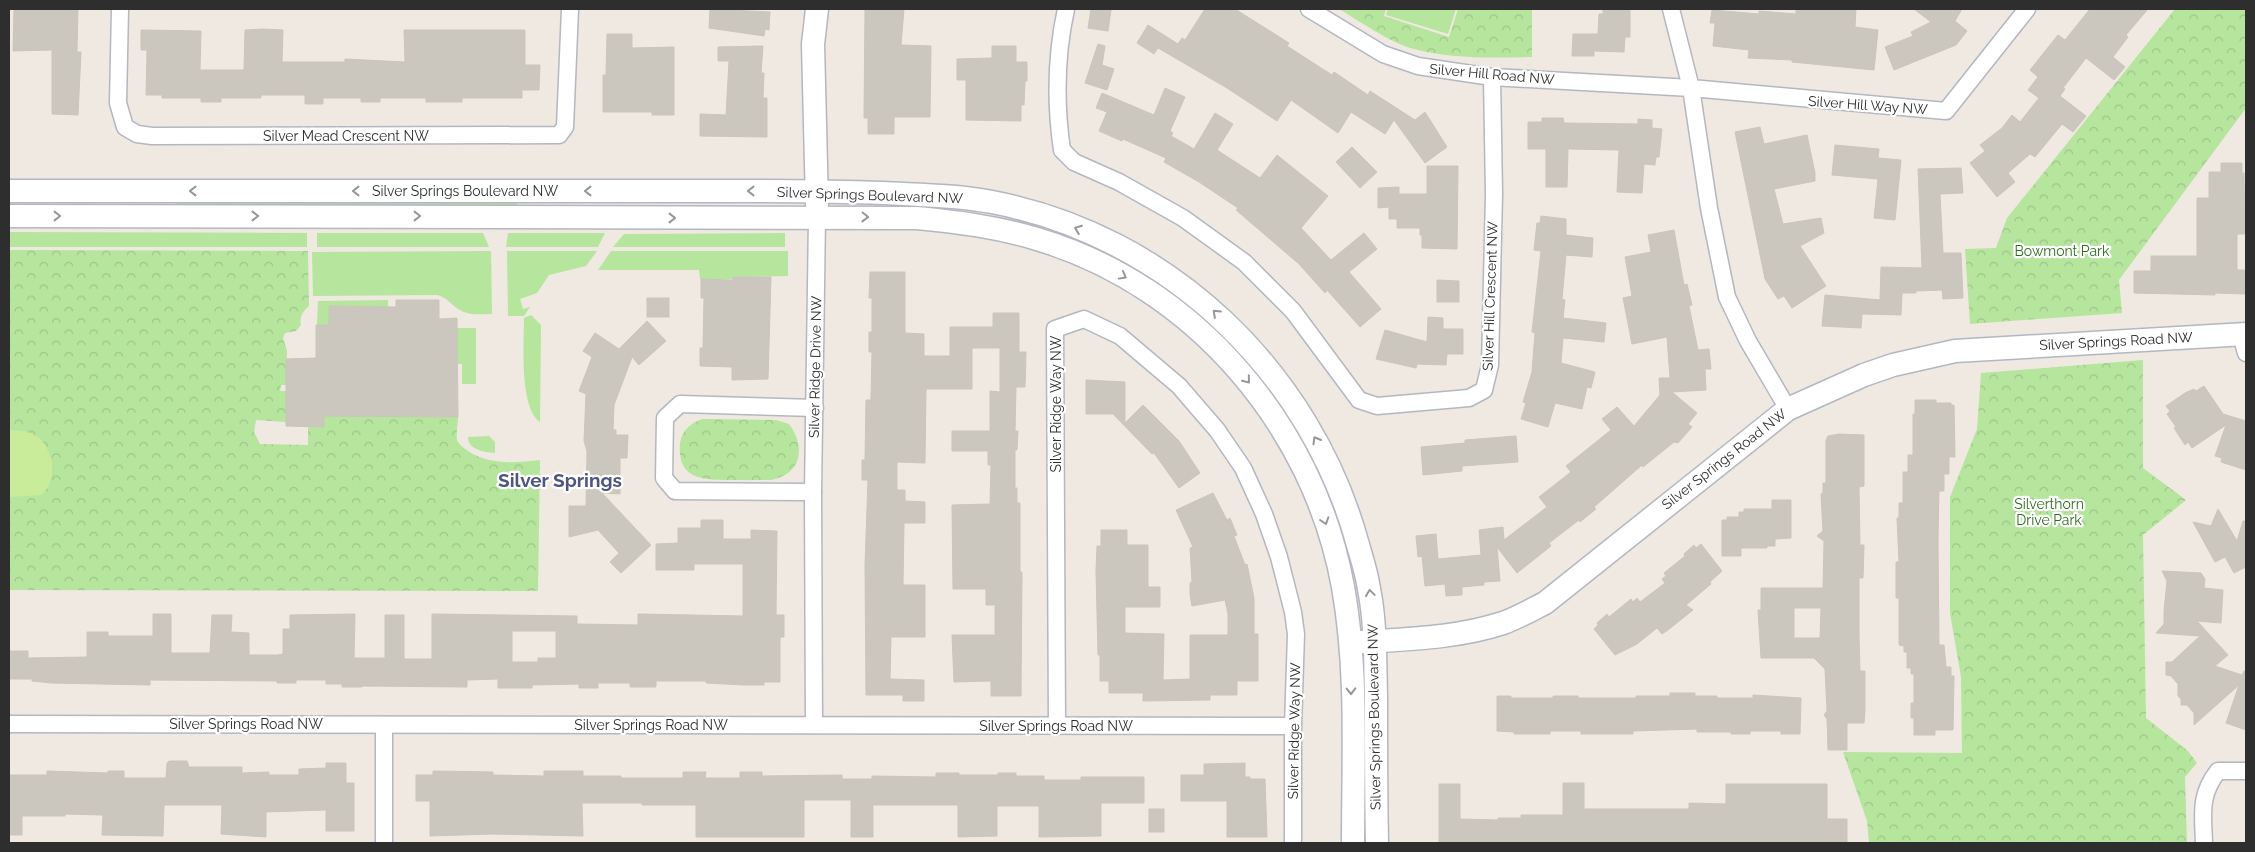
<svg xmlns="http://www.w3.org/2000/svg" width="2255" height="852" font-family="Raleway,sans-serif">
<style>
.grass{fill:#b6e59e}
.park{fill:url(#park-crowns)}
.pitch{fill:#c9ec9a}
.building{fill:#cbc7bf;stroke:#cbc5ba;fill-rule:evenodd}
.lines{fill:none;stroke-linecap:round;stroke-linejoin:round}
.street-casing{stroke:#b4b7c1;stroke-width:19}
.secondary-casing{stroke:#b4b7c1;stroke-width:25}
.street{stroke:#fff;stroke-width:16}
.secondary{stroke:#fff;stroke-width:22}
.oneway{stroke:#969696}
.labels{text-anchor:middle;stroke-width:4.5;stroke-linejoin:round;paint-order:stroke}
.street-label{font-size:14px;fill:#2e2e2e;stroke:#fff}
.park-label{font-size:14px;fill:#2c6e1b;stroke:#fff}
.district-label{font-size:19px;font-weight:bold;fill:#4d5680;stroke:#fff}
</style>
<defs>
<pattern id="park-crowns" width="20" height="18" patternUnits="userSpaceOnUse" patternTransform="scale(1.25)"><rect width="20" height="18" fill="#b6e59e"/><path d="M2 6a3 3 0 1 1 6 0M12 15a3 3 0 1 1 6 0" fill="none" stroke="#9dc588"/></pattern>
</defs>
<rect width="100%" height="100%" fill="#efe9e1"/>
<g class="grass">
<path d="M1388,9H1456L1448,34L1386,15Z"/>
<path d="M516,198L517,207L177,210L176,201Z"/>
<path d="M9,232L307,233V247H9Z"/>
<path d="M317,233H483L489,247H317Z"/>
<path d="M508,233H605L598,247H506Z"/>
<path d="M785,233V247H613L624,234Z"/>
<path d="M491,251L492,314C481,314 470,316 460,310C452,306 447,297 437,295L313,296L312,252Z"/>
<path d="M507,251H597L586,266L549,275L537,293L520,299L523,309L530,307L524,316H508Z"/>
<path d="M611,251H788V276L733,277V279H700L699,270H598Z"/>
<path d="M388,300V307L329,306V325H317L318,301Z"/>
<path d="M531,315L541,325L540,422C519,407 524,342 524,318Z"/>
<path d="M457,328H476V384H462V364H457Z"/>
<path d="M489,436L495,442V453C484,452 468,450 468,437Z"/>
</g>
<g class="park">
<path d="M1339,9H1386L1384,16L1449,37L1458,9H1532V57C1490,58 1450,59 1410,48C1388,41 1359,21 1339,9Z"/>
<path d="M2175,9H2246V108L2119,280L2122,313L1970,324L1965,249L1996,248L2007,218Z"/>
<path d="M9,250L308,251L309,306C303,311 299,317 301,325L296,331L285,333L283,338L287,351L286,385H281L280,391H286V422L256,420L254,432L260,444L308,445V427H324V393L412,417H458C458,424 456,433 457,440C459,445 464,448 468,451C489,465 515,463 540,460L538,591L9,590Z"/>
<path d="M2143,360V468L2186,500L2143,535L2146,718L2188,751L2197,763L2185,777L2187,843H1869L1867,821L1843,752L1962,753L1961,677L1950,613V497L1977,429L1981,373Z"/>
<path d="M702,419L776,420L789,424C806,447 802,474 771,480C757,480 743,480 729,480C701,480 677,479 680,443C682,430 691,423 702,419Z"/>
</g>
<path class="pitch" d="M9,430C19,431 27,430 36,436C54,447 59,481 41,495L9,497Z"/>
<g class="building">
<path d="M14,9H78L77,52H81L78,115L52,114V50L13,51Z"/>
<path d="M710,9L770,12L769,30L765,29L764,36L709,28Z"/>
<path d="M865,9H904L901,45L931,46L930,117H894V134H868V118H864Z"/>
<path d="M1091,9L1111,10L1108,31L1088,28Z"/>
<path d="M1205,9H1235L1289,43L1287,46L1332,75L1334,72L1368,95L1370,91L1415,120L1425,112L1447,147L1425,163L1394,120L1385,134L1351,112L1338,133L1291,100L1277,121L1227,88L1158,48L1154,54L1137,43L1148,25L1178,44L1182,38L1185,40Z"/>
<path d="M1603,9H1630V37H1625L1624,52L1594,51V56H1572L1573,34H1598L1599,14H1603Z"/>
<path d="M1796,9H1856L1855,27L1878,30L1874,70L1792,62V60L1748,58L1749,50L1713,46L1715,23H1710L1712,10L1759,14V11L1796,14Z"/>
<path d="M1914,9H1962L1955,21L1967,31L1956,45L1894,70L1885,47L1913,36L1911,32L1931,22Z"/>
<path d="M2090,9H2148L2126,35L2128,37L2113,57L2125,67L2114,80L2086,58L2063,88L2065,89L2060,96L2086,116L2073,132L2062,124L2035,157L2030,154L2008,173L2015,182L1997,197L1970,163L1985,151L1980,145L2002,128L2012,115L2020,122L2039,98L2028,90L2038,77L2030,70L2058,35L2065,40Z"/>
<path d="M263,29L283,30L282,62H345V59L405,62L404,30H525V65H540L539,90H522V98H462V102H426V98H380V102H361V98H323V104H305V95H261V98H221V102H201V98H162V95H146L147,50H141V30L201,31L200,70H244L245,30Z"/>
<path d="M607,34H632V48L674,47V115H652V112H603V75H606Z"/>
<path d="M1098,44L1105,46L1102,65L1114,69L1107,90L1085,83Z"/>
<path d="M763,46L761,73H764L763,98H767V137L700,136V114L726,115L729,61H718V47Z"/>
<path d="M992,46H1016V62H1027V81H1025L1024,105H1021V121L966,120V80H957V59L992,58Z"/>
<path d="M1165,88L1185,97L1170,131L1173,133L1171,136L1194,149L1215,113L1233,124L1217,150L1260,178L1277,155L1328,196L1301,228L1331,260L1364,233L1377,249L1349,272L1381,309L1360,327L1327,290L1325,293L1299,264L1236,210L1238,208L1199,182L1164,162L1166,158L1123,139L1122,141L1099,131L1107,112L1096,108L1102,93L1154,115Z"/>
<path d="M1542,118H1563L1564,123L1638,124V119L1652,120V128L1662,129L1659,157H1656L1655,165L1644,164L1642,193L1617,192L1619,150L1568,149L1567,187H1546V149H1528V122H1542Z"/>
<path d="M1760,127L1764,144L1807,135L1815,173V181L1774,189L1783,224L1821,218L1824,233L1800,246L1826,286L1792,308L1784,296L1778,299L1765,279L1735,132Z"/>
<path d="M1835,145L1879,149L1878,158L1901,160L1895,220L1874,218L1878,179L1832,175Z"/>
<path d="M1352,147L1377,172L1360,188L1336,162Z"/>
<path d="M2221,163H2242V173H2244L2245,234H2237V270H2246V294L2215,293V295L2134,293V271H2151V256H2197V198H2209V172H2221Z"/>
<path d="M1427,166H1458L1457,249L1422,248V235H1420V228H1397V219H1389V207L1378,208V188L1399,187V194H1427Z"/>
<path d="M1961,168L1963,193L1940,194L1943,253H1961L1963,298L1943,299L1942,290L1916,291V293H1902L1901,315L1862,314L1861,328L1822,326L1825,295L1880,300L1881,267L1922,268L1918,169Z"/>
<path d="M1541,216L1566,219V235L1593,238L1592,257L1566,255L1562,299L1565,300L1563,318L1606,323L1604,342L1563,338L1561,363L1595,372L1591,388L1587,387L1582,409L1555,403L1548,427L1521,419L1526,403L1523,402L1532,372L1535,333L1532,332L1541,251L1534,250L1537,223H1540Z"/>
<path d="M1674,230L1684,285L1687,284L1692,305L1689,306L1698,350L1709,349L1711,369H1705L1706,390L1672,392L1697,413L1688,424L1692,427L1678,443L1674,442L1643,467L1642,465L1594,507L1596,509L1580,522L1579,520L1549,543L1551,546L1517,573L1497,547L1500,581L1484,582V585L1462,587V595L1446,596L1445,584L1425,586L1422,556L1418,557L1416,536L1436,534L1438,559L1481,555L1479,530L1503,527L1504,540L1547,507L1539,497L1571,472L1566,466L1611,430L1602,419L1617,407L1634,426L1660,395L1659,378H1670L1667,337L1632,344L1623,298L1632,296L1625,257L1651,252L1648,235Z"/>
<path d="M870,272H905V333L924,334V356H950V327H993V313H1019V352H1026L1025,387H1016L1015,431H1018L1017,450H1015V488H1017V503H1020V572H1022L1021,696H991V681L954,682L952,635H995V605H986V589H953L952,505L990,504L991,465H988V451H952V431H990V391L1000,392V348H972V389H926L925,463L897,462V490H905V501L925,502V523H904L903,585H925V637H891L890,679L924,680V701H903V695H866L865,565L868,480H862V460H865L866,400H871L872,352H869V332H872V298H869Z"/>
<path d="M733,277H771L768,379L732,380V367L700,366V348H703L704,298H701V279L733,280Z"/>
<path d="M1437,280L1459,281V302H1437Z"/>
<rect x="647" y="298" width="22" height="19"/>
<path d="M396,300H439V319L457,318L458,417L324,416V427L286,426V359L316,358V325H329V306L396,307Z"/>
<path d="M1428,317L1443,318V329H1463V354H1447L1446,365L1417,364L1416,368L1376,359L1385,330L1427,342Z"/>
<path d="M647,321L666,341L639,365L632,357L614,405L613,430H616V435H628L627,458H620V494L602,493L651,545L621,573L610,562L619,553L598,530L569,537V506H586L587,451L584,441L586,394L579,391L592,357L583,351L595,333L619,349Z"/>
<path d="M1086,380L1125,382V423L1143,405L1179,441L1200,473L1179,488L1154,453L1152,454L1113,414H1086Z"/>
<path d="M2204,386L2223,414L2246,421V470L2221,462L2222,458L2215,456L2226,425L2192,448L2188,442L2185,445L2174,428L2176,427L2167,414L2170,411L2166,406L2185,393L2194,389L2196,391Z"/>
<path d="M1915,400H1936V403H1951V405H1954L1955,457H1949V474H1944V491H1939L1938,539L1939,645H1944L1946,667H1951V676H1954L1953,730H1935V735H1914V718H1911V703H1914V674H1911V668H1907V652H1904V646L1899,645V598H1896V562H1899L1897,518H1899V503H1903V472H1908V455H1913V414H1915Z"/>
<path d="M1839,434L1864,435V486L1859,487L1860,545H1864L1863,578H1859V636L1860,671H1865V711L1864,723H1847V750H1828L1827,719L1824,715L1827,711L1825,669L1814,658H1761L1758,610H1761V588H1823L1824,541L1817,536L1823,531L1821,494L1823,493V483H1826V440L1828,436ZM1794,608H1821L1820,638H1794Z"/>
<path d="M1516,436L1518,462L1462,466V471L1423,475L1421,447L1465,443V440Z"/>
<path d="M1213,493L1227,520L1230,518L1237,535L1234,536L1245,565L1247,564L1254,598V634H1258V681H1237V695H1210V700L1143,701V693H1109V681H1100V655H1098L1096,571L1097,546H1101V530H1127V545H1148V587H1160V607H1125V633L1164,634L1163,680L1190,679V635H1228V614L1225,600L1192,606L1190,595V583L1192,582L1190,548L1193,547L1176,510Z"/>
<path d="M1772,500H1791V538L1775,539V546H1767V548H1741V556H1722V520H1727V517H1739V512H1744V509H1772Z"/>
<path d="M2218,509L2237,541L2243,521H2246V567L2234,573L2225,557L2215,562L2193,522L2211,526Z"/>
<path d="M701,520H723V539H751V530L777,531L776,615H784V637H780V682H764V685H744L706,683V681H656V687H630V683H598V688H579V684L532,685V688H498V679L467,680V687L362,686V687H342V684H326V680H296V683H277V681L150,680V685L51,683L32,681V679H9V651H28V658L87,657V632H108V636H153V614H171V653H210L212,615H232L231,632L249,633V655H277L283,654V629H290V615L355,614L354,658H385V615H404V659H432V614L577,616V624L638,625V614L743,616V564H694V570H656V544L678,543V528H701ZM512,631H556V658H538V662H512Z"/>
<path d="M1701,544L1722,571L1710,582L1711,584L1686,605L1693,610L1668,630L1662,634L1657,628L1637,644L1615,655L1594,629L1598,625L1597,623L1607,614L1609,617L1631,599L1633,602L1637,598L1640,602L1665,583L1662,579L1666,576L1664,573L1685,556L1684,554L1694,545L1696,548Z"/>
<path d="M2162,571L2201,573L2205,579L2204,588L2223,590L2221,623L2197,621L2228,655L2215,666L2242,675L2244,671H2246V730L2226,723L2239,685L2194,725V713L2187,705H2181V699L2178,696V684L2171,676L2166,675V662H2172L2200,636L2156,633L2164,624V611L2167,581Z"/>
<path d="M1670,693H1695V696H1717V698H1753V695L1801,698L1800,734H1781V731H1750V734H1731V732H1697V729L1633,731V734H1581V731H1550V734H1514V732L1497,731V696H1511V698H1553V696H1578V698H1636V696H1670Z"/>
<path d="M169,761H187L189,767H242V773L269,772V775H299V769L326,768V763H346V783H354V831H326V810L266,812V837L221,834L222,805H164L163,836L102,835L103,815L65,814V816H22V835H9V775H47V771L108,773V771H124V778H166L167,763Z"/>
<path d="M1245,763V777H1250V779H1265L1267,837H1227V801H1181V775H1204V764Z"/>
<path d="M433,771L493,772V775L544,776V771H583V776H621V778H683V772H706L705,778H740V772H762V776L842,775V779H872V776L936,777V773H959V775H998V773H1016V776H1044V780H1081V777H1144V803H1101V836L1039,837V806H997V836L958,837V805H873V837H851V800H804V837H696V805H642V803H582L583,836L493,834L430,836V801H416V775H433Z"/>
<path d="M1563,783H1584V809H1689V803L1726,804V784H1827V819H1847V843H1439V784H1460V819L1498,820V818H1521V815H1563Z"/>
<rect x="1149" y="809" width="15" height="23"/>
</g>
<g class="lines">
<g class="street-casing">
<g id="street">
<path d="M120,9L118,103L125,127L137,134L152,136L559,135L565,127L570,9"/>
<path d="M1066,9C1056,55 1055,102 1062,150L1074,162L1119,182L1183,218L1244,262L1293,311L1359,400L1377,406L1469,398L1484,390L1490,365L1494,194L1492,77"/>
<path d="M1309,9L1383,54L1418,66L1492,77L1691,88L1709,208L1727,297L1748,341L1788,409"/>
<path d="M1671,9L1691,88L1946,111L2027,9"/>
<path d="M2241,335L2246,353"/>
<path d="M813,492L675,491L664,478L665,418L680,404L815,408"/>
<path d="M9,724L1293,726"/>
<path d="M814,725L813,492L817,217"/>
<path d="M1057,726L1055,329L1084,319L1120,336L1179,386L1217,430L1243,468L1264,514L1279,557L1293,612L1296,634L1293,726V843"/>
<path d="M384,843V725"/>
<path d="M2204,843C2203,815 2199,795 2218,771H2246"/>
</g>
</g>
<g class="secondary-casing">
<g id="secondary">
<path d="M817,9L813,44L817,205"/>
<path d="M9,191C218,191 428,191 637,191C719,191 801,190 883,193C919,195 956,195 992,202C1169,236 1311,372 1358,545C1362,559 1367,574 1369,589C1376,624 1375,661 1376,698C1376,746 1376,795 1377,843"/>
<path d="M9,216L917,218C958,222 998,227 1037,239C1195,286 1314,426 1343,587C1358,671 1353,759 1353,843"/>
<path d="M1362,642C1409,639 1457,638 1503,623C1517,618 1531,610 1545,603L1788,409L1864,375L1893,365L1955,351L2246,334"/>
</g>
</g>
<use href="#street" class="street"/>
<use href="#secondary" class="secondary"/>
</g>
<defs><path id="oneway-chevron" d="M-2-3.5L2.5 0L-2 3.5" fill="none" stroke-width="1.6" stroke-linecap="round" stroke-linejoin="round" transform="scale(1.25)"/></defs>
<g class="oneway">
<use href="#oneway-chevron" transform="translate(193 191) rotate(-180)"/>
<use href="#oneway-chevron" transform="translate(356 191) rotate(-180)"/>
<use href="#oneway-chevron" transform="translate(588 191) rotate(-180)"/>
<use href="#oneway-chevron" transform="translate(751 191) rotate(-180)"/>
<use href="#oneway-chevron" transform="translate(57 216)"/>
<use href="#oneway-chevron" transform="translate(255 216)"/>
<use href="#oneway-chevron" transform="translate(417 216)"/>
<use href="#oneway-chevron" transform="translate(865 217) rotate(1)"/>
<use href="#oneway-chevron" transform="translate(672 218)"/>
<use href="#oneway-chevron" transform="translate(1078 229) rotate(-159)"/>
<use href="#oneway-chevron" transform="translate(1123 276) rotate(29)"/>
<use href="#oneway-chevron" transform="translate(1216 313) rotate(-137)"/>
<use href="#oneway-chevron" transform="translate(1247 380) rotate(51)"/>
<use href="#oneway-chevron" transform="translate(1316 440) rotate(-120)"/>
<use href="#oneway-chevron" transform="translate(1325 521) rotate(72)"/>
<use href="#oneway-chevron" transform="translate(1370 593) rotate(-98)"/>
<use href="#oneway-chevron" transform="translate(1351 691) rotate(89)"/>
</g>
<g class="labels">
<g class="street-label">
<text transform="translate(1492 74) rotate(5)" y="5">Silver Hill Road NW</text>
<text transform="translate(1868 105) rotate(4)" y="5">Silver Hill Way NW</text>
<text x="346" y="141">Silver Mead Crescent NW</text>
<text x="465" y="196">Silver Springs Boulevard NW</text>
<text transform="translate(870 195) rotate(2)" y="5">Silver Springs Boulevard NW</text>
<text transform="translate(1490 296) rotate(-88)" y="5">Silver Hill Crescent NW</text>
<text transform="translate(2116 341) rotate(-3)" y="5">Silver Springs Road NW</text>
<text transform="translate(815 367) rotate(-89)" y="5">Silver Ridge Drive NW</text>
<text transform="translate(1056 404) rotate(-90)" y="5">Silver Ridge Way NW</text>
<text transform="translate(1724 459) rotate(-38)" y="5">Silver Springs Road NW</text>
<text transform="translate(1374 717) rotate(-91)" y="5">Silver Springs Boulevard NW</text>
<text x="246" y="729">Silver Springs Road NW</text>
<text x="651" y="730">Silver Springs Road NW</text>
<text x="1056" y="731">Silver Springs Road NW</text>
<text transform="translate(1294 731) rotate(-89)" y="5">Silver Ridge Way NW</text>
</g>
<g class="park-label">
<text x="2062" y="256">Bowmont Park</text>
<text x="2049" y="509">Silverthorn<tspan x="2049" dy="16">Drive Park</tspan></text>
</g>
<g class="district-label">
<text x="560" y="487">Silver Springs</text>
</g>
</g>
<rect width="2255" height="852" fill="none" stroke="#2e2e2e" stroke-width="20"/>
</svg>
